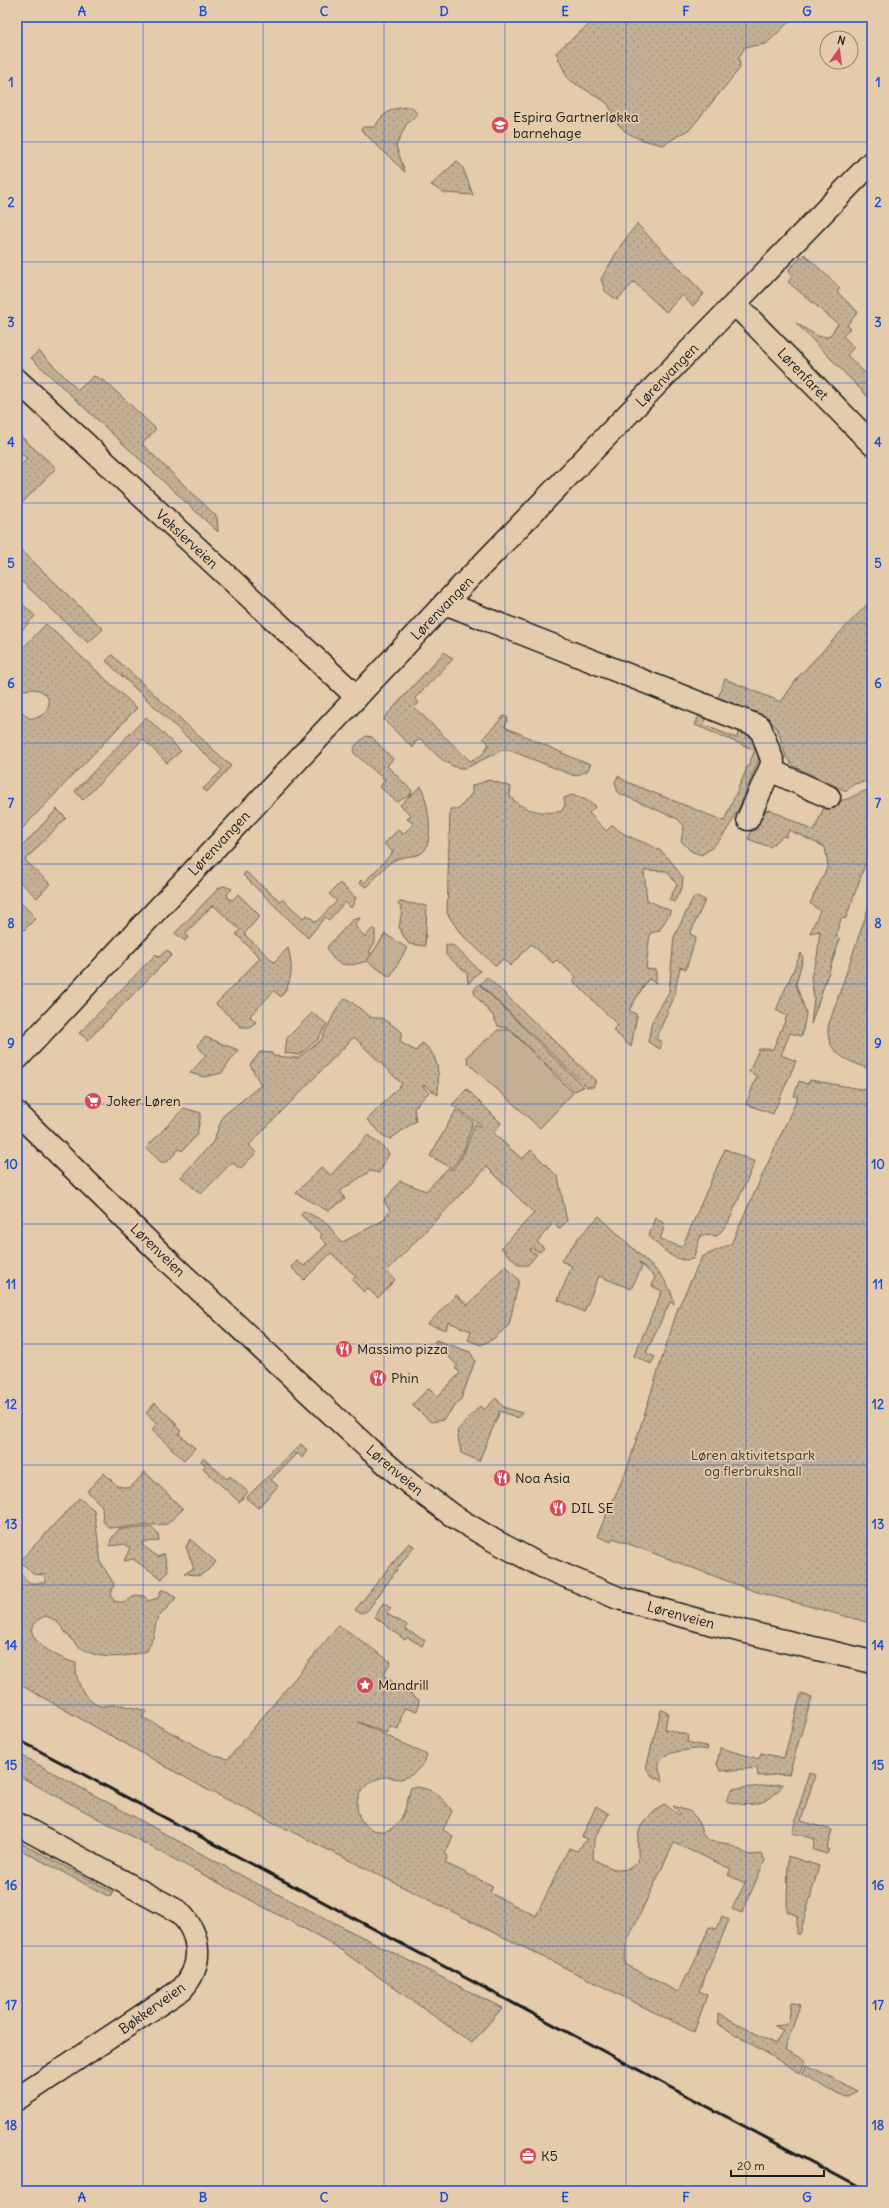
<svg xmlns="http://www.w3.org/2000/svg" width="889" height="2208" font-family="Delius,sans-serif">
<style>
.grass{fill:url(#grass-dots);stroke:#6f6658}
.garden{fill:#c2af94;stroke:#6f6658}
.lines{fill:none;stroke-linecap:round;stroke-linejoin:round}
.street-casing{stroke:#1c1c1c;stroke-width:25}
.secondary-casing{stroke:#1c1c1c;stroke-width:25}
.street{stroke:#e3cbac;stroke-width:22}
.secondary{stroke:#e3cbac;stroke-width:22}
.rail{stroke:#1c1c1c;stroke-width:3}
.grid{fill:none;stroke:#1d4ed8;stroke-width:1;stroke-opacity:0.55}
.labels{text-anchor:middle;stroke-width:3.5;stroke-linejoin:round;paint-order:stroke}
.poi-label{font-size:14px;fill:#1c1c1c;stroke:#e3cbac;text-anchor:start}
.street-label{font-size:14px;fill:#1c1c1c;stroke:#e3cbac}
.park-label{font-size:14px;fill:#3d3934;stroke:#e3cbac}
.neatline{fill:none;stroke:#1d4ed8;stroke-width:1.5}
.grid-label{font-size:13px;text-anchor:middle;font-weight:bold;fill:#1d4ed8}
</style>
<defs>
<pattern id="grass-dots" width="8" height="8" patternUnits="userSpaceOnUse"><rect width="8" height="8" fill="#c2af94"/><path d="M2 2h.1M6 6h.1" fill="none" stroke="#a6967f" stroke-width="1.8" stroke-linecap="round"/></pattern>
</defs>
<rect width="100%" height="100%" fill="#e3cbac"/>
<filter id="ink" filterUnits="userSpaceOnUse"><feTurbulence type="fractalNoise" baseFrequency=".025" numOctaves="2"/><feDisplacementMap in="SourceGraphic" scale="8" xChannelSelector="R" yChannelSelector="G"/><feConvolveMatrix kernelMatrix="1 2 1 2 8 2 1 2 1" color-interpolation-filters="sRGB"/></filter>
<g filter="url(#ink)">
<g class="grass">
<path d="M598,17H794L766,44L745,47L739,57L740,68L691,128L663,145C646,141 629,138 618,124C612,117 612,108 606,102L568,79L556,53C557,50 592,23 598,17Z"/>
<path d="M412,107L417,114L406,125L396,146L405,172L361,130L363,127H375C383,111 395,107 412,107Z"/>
<path d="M457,161L463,168L473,195L445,193L431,185Z"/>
<path d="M637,224L704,294L693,306L682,295L666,312L634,282L617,300L605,291L601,279L621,245Z"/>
<path d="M804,254L840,288L837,292L858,312L847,325L850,328L843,336L854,347L847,355L872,380V401L796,323L817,336L829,337L838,324L788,282L792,277L789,269Z"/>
<path d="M39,351L78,390L94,376L106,382L156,429L142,444L217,517L218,532L31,358Z"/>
<path d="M17,433L56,468L17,508V469L27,459L17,448Z"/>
<path d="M17,546L103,629L88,643L17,577Z"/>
<path d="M872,599V723L866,739V745L872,749V780L854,784L847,791L844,790L793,766L786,757L778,730L767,717L718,698L725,679L781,702L799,676Z"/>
<path d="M19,601L35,616L17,635V604Z"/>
<path d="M46,624L137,708L17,834V691L20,694L18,699L20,710L29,718C55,720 57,683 24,690L17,684V654Z"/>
<path d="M444,652L453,659L415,698L419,703L414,707L470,761L482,755L489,744L483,738L504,716L508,718L505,727L580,761L591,764L587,771L575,776L509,750H502L466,768C448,770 433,751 421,739L415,742L413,748L385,721L384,718Z"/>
<path d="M112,655L231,766L207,792L203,789L222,770L106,661Z"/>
<path d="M700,713L707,715L704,725L736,738L740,730C753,733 759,746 759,759C746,788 732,840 701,855L691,851L681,841L684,826L678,819L618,793L615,782L618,776L627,782L724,821L755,750L695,725Z"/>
<path d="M146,717L181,751L167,763L143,739L83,800L75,791Z"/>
<path d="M366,736L372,737L393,759L387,766L412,791L410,795L397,802L380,787L385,780L354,753L355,746Z"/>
<path d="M489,780L511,787L510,796C521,811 545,815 562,811L565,804L564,798L572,795L584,799L596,806L589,813L606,831L613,825C625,839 644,840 659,850C669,856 676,869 683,878L682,887L674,902L669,900L677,885L667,871L644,870L647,900L671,911L659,931L650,933L646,969L656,970V983L648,979L629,1010L637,1015L631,1047L613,1030L618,1025L573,981L576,977L557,960L553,963L531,944L510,966L503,959L496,966L460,933L447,913L450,809H459L472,793V786Z"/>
<path d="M421,786C427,799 437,846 420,854C412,857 401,856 393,861C383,867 375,879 367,887L359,883L361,880L364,883L393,852L384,844L398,830L403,834L414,824L407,819L411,815L400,805Z"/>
<path d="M872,789V845L846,918L841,919L836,935L840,939L811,1024L814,998L811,976L817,958L820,931L810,933L820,911L810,903L828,866L825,847L789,830L786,837L783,836L770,847L748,839L751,831H755L765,811L771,810L814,831L824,807L830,809L834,800C849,803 858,791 872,789Z"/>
<path d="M57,809L66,818L25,860L50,884L37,898L17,879V852Z"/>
<path d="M246,872L280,901L282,899L303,918L307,915L316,922L337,901L329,894L340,883L356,898L351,908L345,902L329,920L325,917L308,938L243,875Z"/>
<path d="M224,886L232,889L227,894L229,899L233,900L238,894L260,916L244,934L274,962L288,948C293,967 293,981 281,997L274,991L250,1016L256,1022L250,1027H241L216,1004L260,958L236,934L240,930L213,905L185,934L188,937L185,941L175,933L219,888Z"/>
<path d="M697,896L705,900L690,934L696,937L686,969L680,967L674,997L656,1039L662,1042L660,1049L648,1042L652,1021L669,992L674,937L693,898Z"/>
<path d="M872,897V1070C849,1061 826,1055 828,1027Z"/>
<path d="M17,899L36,918L24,930L17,923Z"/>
<path d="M400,902L427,906L425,946L409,944L401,932V929L399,928L402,909L398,904Z"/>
<path d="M360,918L355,926L365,937L373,928L375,930V942L369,952L372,954L367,961C348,967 334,968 327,947L352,920Z"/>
<path d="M446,944L454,946L480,971L468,984L467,973L446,955Z"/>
<path d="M167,950L172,955L88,1040L79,1033L156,954L159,957Z"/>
<path d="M801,953L803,958L796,984L806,1013L802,1036L790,1033L781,1055L796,1061L773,1114L746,1104L757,1076L749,1072L759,1049H773L787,1016L776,1010Z"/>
<path d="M487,977L596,1081L593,1087H587L480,984Z"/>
<path d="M479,984L584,1087L574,1091L510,1029L498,1026L493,1016L475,995L474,990Z"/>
<path d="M346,998L372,1018H382L402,1032L400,1042L416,1051L422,1043C440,1055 439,1076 438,1095L424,1085L423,1087L429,1092L414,1108L416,1121L390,1139L382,1135L367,1120L402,1084L354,1037L249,1145L256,1153L240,1169L232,1162L201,1194L181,1177L213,1142L223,1116L261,1085L250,1065L260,1052L272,1053L273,1056L298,1058L321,1040L338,1006Z"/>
<path d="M312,1013L327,1024L318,1039L299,1055L285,1053L287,1038Z"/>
<path d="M205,1037L238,1050L222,1073L204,1077L190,1073L206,1056L197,1045Z"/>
<path d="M810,1080L872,1091V1622L870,1623L754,1591L613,1538L611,1542L597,1536L627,1469L678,1308L702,1257L731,1244L798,1097L794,1096L799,1081L807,1084Z"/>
<path d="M467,1089L501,1123L493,1133L522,1159L531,1150L558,1177L567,1221L559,1229L553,1223L537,1242L544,1248L540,1252L531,1248L530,1251L537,1254L528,1265H519L501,1248L534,1213L487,1167L387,1271L395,1280L378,1298L367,1288L364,1292L352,1280L356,1276L331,1253L304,1280L291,1267L297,1261L304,1266L327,1244L320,1237L322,1235L301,1215L304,1211L327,1223L341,1243L382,1221L390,1211L384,1201L400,1181L426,1191L448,1168L453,1170L464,1153L475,1124L481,1127L482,1126L452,1105Z"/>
<path d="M184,1108L201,1113L197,1135L182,1151L179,1149L168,1161L162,1163L146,1148Z"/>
<path d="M456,1110L473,1122L463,1152L452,1168L430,1156Z"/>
<path d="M368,1135C375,1142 384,1145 389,1154L379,1173L370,1171L340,1191L345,1199L328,1211L296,1193L321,1167L331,1175Z"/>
<path d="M725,1149L755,1162L728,1223L717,1236L701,1235L693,1259C674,1264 662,1248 649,1236L655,1217L663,1223L664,1228L660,1239L681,1247L683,1245Z"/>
<path d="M599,1216L660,1274C668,1284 672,1292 674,1304L670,1302L646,1353L655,1357L651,1364L634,1356L662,1291L652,1286L655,1277L639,1262L642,1267L631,1289L599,1276L584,1312L558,1300L572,1266L561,1261L578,1238Z"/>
<path d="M505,1266L519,1280L509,1325L493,1339L481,1345L468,1340L471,1331L448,1322L446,1330L428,1324L456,1295L468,1305Z"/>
<path d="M436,1340L470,1352L475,1361L461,1399L443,1420L431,1422L412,1405L429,1388L438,1396L460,1373L455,1368L458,1366L434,1342Z"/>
<path d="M496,1398L503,1407L522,1413L518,1418L500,1411L479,1461L461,1453L457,1431L480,1406L484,1410Z"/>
<path d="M155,1403L177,1424L175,1425L181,1431L179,1434L195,1448L184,1460L152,1430L157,1423L146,1413Z"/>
<path d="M301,1444L307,1450L302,1458L297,1453L271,1480L278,1486L258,1508L246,1498Z"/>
<path d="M203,1458L227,1479L230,1476L248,1492L239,1502L203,1468L206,1466L201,1461Z"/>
<path d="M145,1472L183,1509L167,1524L109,1528L103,1521L102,1506L87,1491L104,1473L117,1486L130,1488Z"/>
<path d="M79,1498L94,1510L101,1563L114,1584L111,1595L114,1601L124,1603L136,1595L144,1596L148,1601L158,1598L161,1590L169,1592L176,1598L157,1619L153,1637L147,1651C119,1659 91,1662 70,1638C60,1627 60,1620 45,1616C8,1632 58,1659 76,1663C75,1678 81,1695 95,1704C101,1708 107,1705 113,1705C123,1704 137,1709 147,1711L142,1717L215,1756L228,1759L339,1625L391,1662L383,1675L419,1700L417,1711L404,1708L398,1729L390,1726L386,1733L358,1722L427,1755C423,1766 416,1773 405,1778C397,1781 391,1776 384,1777C363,1781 350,1800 361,1820C365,1826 371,1830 378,1831C403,1834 406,1804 411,1787C431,1787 441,1795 452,1811L443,1830L453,1836L445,1854L448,1856L445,1863L493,1886L490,1893L536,1916L569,1848L577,1851L587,1839L582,1837L596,1806L609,1814L594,1839L593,1859C608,1867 624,1877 638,1862C639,1854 637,1846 638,1837C639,1822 654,1812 664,1804L679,1815L681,1814L673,1806L691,1812L697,1819L703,1835L710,1841L729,1844L749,1855L762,1854L765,1860L742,1913L732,1909L745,1883L728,1875L731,1869L674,1843L627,1941L624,1964L678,1992L686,1975H689L709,1927L717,1929L722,1916L729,1920L699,1991L707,1995L694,2032L206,1789L17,1683V1571L30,1583H45V1575L33,1574L20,1561Z"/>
<path d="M152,1527L158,1534L159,1541L144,1542L142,1545L158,1557L164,1554L168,1570L162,1579L133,1559L124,1561L130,1548L125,1544L110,1546L111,1539L119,1529Z"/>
<path d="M190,1539L216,1562L208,1570L199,1576L184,1573L194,1569L186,1547Z"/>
<path d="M409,1543L414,1546L368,1610C364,1613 359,1614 355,1610Z"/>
<path d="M383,1603L391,1608L387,1614L407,1625L405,1629L425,1640L422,1646L407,1637L405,1640L375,1617Z"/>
<path d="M801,1694L812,1697L789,1774L758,1776L757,1768L720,1771L717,1764L720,1748L759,1759L761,1753L784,1758Z"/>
<path d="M661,1710L668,1712L665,1729L688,1735L687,1742L708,1747L707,1750C698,1748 692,1749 682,1751C662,1754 653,1759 663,1781L652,1776L646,1768Z"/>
<path d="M17,1753L246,1878L502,2008L472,2043L331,1943L17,1775Z"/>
<path d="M809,1773L815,1775L801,1821L832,1830L827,1848L829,1849L827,1854L813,1850L815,1839L792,1833Z"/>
<path d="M783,1784C769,1806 749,1808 726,1801L732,1789Z"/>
<path d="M17,1841L113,1892L110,1897L17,1848Z"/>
<path d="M788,1856L819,1866L800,1934H797V1916L787,1911Z"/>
<path d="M791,2002L800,2005L785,2050L806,2061L800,2073L718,2024V2013L775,2044L783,2030L774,2026L784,2025L789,2021Z"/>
<path d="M807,2065L858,2091L847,2097L839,2095L802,2074Z"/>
</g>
<g class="garden">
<path d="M385,934L407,948L390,977L367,961Z"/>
<path d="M498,1030H510L573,1093L540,1128L468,1063L467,1056Z"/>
</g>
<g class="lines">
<g class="street-casing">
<g id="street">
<path d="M735,304L872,444"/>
<path d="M17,380L357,697"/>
<path d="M445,603L760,727L773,762L748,819"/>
<path d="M770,770L829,797"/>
<path d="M17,1059L445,603L872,162"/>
<path d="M17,1824L179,1912C201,1934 204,1965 182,1989L17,2099"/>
</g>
</g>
<g class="secondary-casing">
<path id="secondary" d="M17,1113L162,1255L369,1449L410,1484L453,1516L493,1540L542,1566L618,1598L709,1623L872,1662"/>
</g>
<use href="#street" class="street"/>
<use href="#secondary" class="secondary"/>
<path class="rail" d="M17,1739L866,2191"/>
</g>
</g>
<path class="grid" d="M143,17V2191M263,17V2191M384,17V2191M505,17V2191M626,17V2191M746,17V2191M17,142H872M17,262H872M17,383H872M17,503H872M17,623H872M17,743H872M17,864H872M17,984H872M17,1104H872M17,1224H872M17,1344H872M17,1465H872M17,1585H872M17,1705H872M17,1825H872M17,1946H872M17,2066H872"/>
<defs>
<g id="school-disc" transform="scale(0.9)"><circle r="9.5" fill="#d1495b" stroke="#e3cbac"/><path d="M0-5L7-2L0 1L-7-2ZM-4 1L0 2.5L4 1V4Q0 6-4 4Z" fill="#fff"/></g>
<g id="supermarket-disc" transform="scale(0.9)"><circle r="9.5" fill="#d1495b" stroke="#e3cbac"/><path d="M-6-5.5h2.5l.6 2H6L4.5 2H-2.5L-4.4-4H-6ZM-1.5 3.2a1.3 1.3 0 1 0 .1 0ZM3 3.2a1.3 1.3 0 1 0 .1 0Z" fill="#fff"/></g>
<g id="restaurant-disc" transform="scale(0.9)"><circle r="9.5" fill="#d1495b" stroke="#e3cbac"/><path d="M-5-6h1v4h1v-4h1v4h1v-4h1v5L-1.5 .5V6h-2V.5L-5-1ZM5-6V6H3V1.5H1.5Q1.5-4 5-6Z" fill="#fff"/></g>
<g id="sight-disc" transform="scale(0.9)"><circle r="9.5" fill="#d1495b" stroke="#e3cbac"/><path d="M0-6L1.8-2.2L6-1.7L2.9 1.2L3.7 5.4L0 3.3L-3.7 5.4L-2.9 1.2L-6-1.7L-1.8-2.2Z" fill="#fff"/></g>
<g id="office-disc" transform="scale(0.9)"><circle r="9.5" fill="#d1495b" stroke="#e3cbac"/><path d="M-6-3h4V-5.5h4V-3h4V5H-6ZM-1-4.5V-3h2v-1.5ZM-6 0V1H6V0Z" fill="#fff"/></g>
</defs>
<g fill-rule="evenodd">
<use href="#school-disc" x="500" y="125"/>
<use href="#supermarket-disc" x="93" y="1101"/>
<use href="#restaurant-disc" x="344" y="1349"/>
<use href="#restaurant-disc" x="378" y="1378"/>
<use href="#restaurant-disc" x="502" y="1478"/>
<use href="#restaurant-disc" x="558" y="1508"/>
<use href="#sight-disc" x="365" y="1685"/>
<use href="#office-disc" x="528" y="2156"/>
</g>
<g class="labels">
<g class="poi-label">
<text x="513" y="122">Espira Gartnerløkka<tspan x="513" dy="16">barnehage</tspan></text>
<text x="106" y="1106">Joker Løren</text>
<text x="357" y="1354">Massimo pizza</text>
<text x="391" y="1383">Phin</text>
<text x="515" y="1483">Noa Asia</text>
<text x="571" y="1513">DIL SE</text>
<text x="378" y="1690">Mandrill</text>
<text x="541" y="2161">K5</text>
</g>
<g class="street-label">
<text transform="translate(803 374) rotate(46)" y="5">Lørenfaret</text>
<text transform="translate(667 375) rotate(-46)" y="5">Lørenvangen</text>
<text transform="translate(187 539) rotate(43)" y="5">Vekslerveien</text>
<text transform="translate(442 608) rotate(-46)" y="5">Lørenvangen</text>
<text transform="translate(219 843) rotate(-47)" y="5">Lørenvangen</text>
<text transform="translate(158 1250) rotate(44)" y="5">Lørenveien</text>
<text transform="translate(395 1470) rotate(40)" y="5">Lørenveien</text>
<text transform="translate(681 1615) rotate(15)" y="5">Lørenveien</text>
<text transform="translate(152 2008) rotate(-36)" y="5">Bøkkerveien</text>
</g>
<g class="park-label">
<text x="753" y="1460">Løren aktivitetspark<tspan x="753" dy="16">og flerbrukshall</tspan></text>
</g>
</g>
<rect width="889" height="2208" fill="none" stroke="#e3cbac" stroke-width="44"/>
<g transform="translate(839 50) rotate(14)"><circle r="19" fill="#e3cbac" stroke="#938572"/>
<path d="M0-3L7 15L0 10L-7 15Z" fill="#d1495b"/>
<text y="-6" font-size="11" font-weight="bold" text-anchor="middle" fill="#1c1c1c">N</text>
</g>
<path d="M731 2170v6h93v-6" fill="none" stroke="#1c1c1c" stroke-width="2"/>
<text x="737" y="2170" font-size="12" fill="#1c1c1c" stroke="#e3cbac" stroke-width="3" paint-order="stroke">20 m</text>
<rect x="22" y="22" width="845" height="2164" class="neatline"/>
<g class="grid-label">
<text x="82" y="16">A</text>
<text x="203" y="16">B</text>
<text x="324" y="16">C</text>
<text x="444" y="16">D</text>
<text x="565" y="16">E</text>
<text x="686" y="16">F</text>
<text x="807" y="16">G</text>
<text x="11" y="87">1</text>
<text x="878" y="87">1</text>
<text x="11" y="207">2</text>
<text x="878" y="207">2</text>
<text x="11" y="327">3</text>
<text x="878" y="327">3</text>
<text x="11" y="447">4</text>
<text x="878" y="447">4</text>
<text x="11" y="568">5</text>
<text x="878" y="568">5</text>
<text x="11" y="688">6</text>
<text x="878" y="688">6</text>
<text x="11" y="808">7</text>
<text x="878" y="808">7</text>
<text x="11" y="928">8</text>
<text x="878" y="928">8</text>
<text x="11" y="1048">9</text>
<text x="878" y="1048">9</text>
<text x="11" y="1169">10</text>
<text x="878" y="1169">10</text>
<text x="11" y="1289">11</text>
<text x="878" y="1289">11</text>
<text x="11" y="1409">12</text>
<text x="878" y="1409">12</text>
<text x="11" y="1529">13</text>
<text x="878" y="1529">13</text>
<text x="11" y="1650">14</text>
<text x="878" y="1650">14</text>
<text x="11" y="1770">15</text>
<text x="878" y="1770">15</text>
<text x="11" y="1890">16</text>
<text x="878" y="1890">16</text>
<text x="11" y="2010">17</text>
<text x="878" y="2010">17</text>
<text x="11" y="2130">18</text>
<text x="878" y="2130">18</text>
<text x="82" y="2202">A</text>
<text x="203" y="2202">B</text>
<text x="324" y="2202">C</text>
<text x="444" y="2202">D</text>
<text x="565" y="2202">E</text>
<text x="686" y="2202">F</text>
<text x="807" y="2202">G</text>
</g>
</svg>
